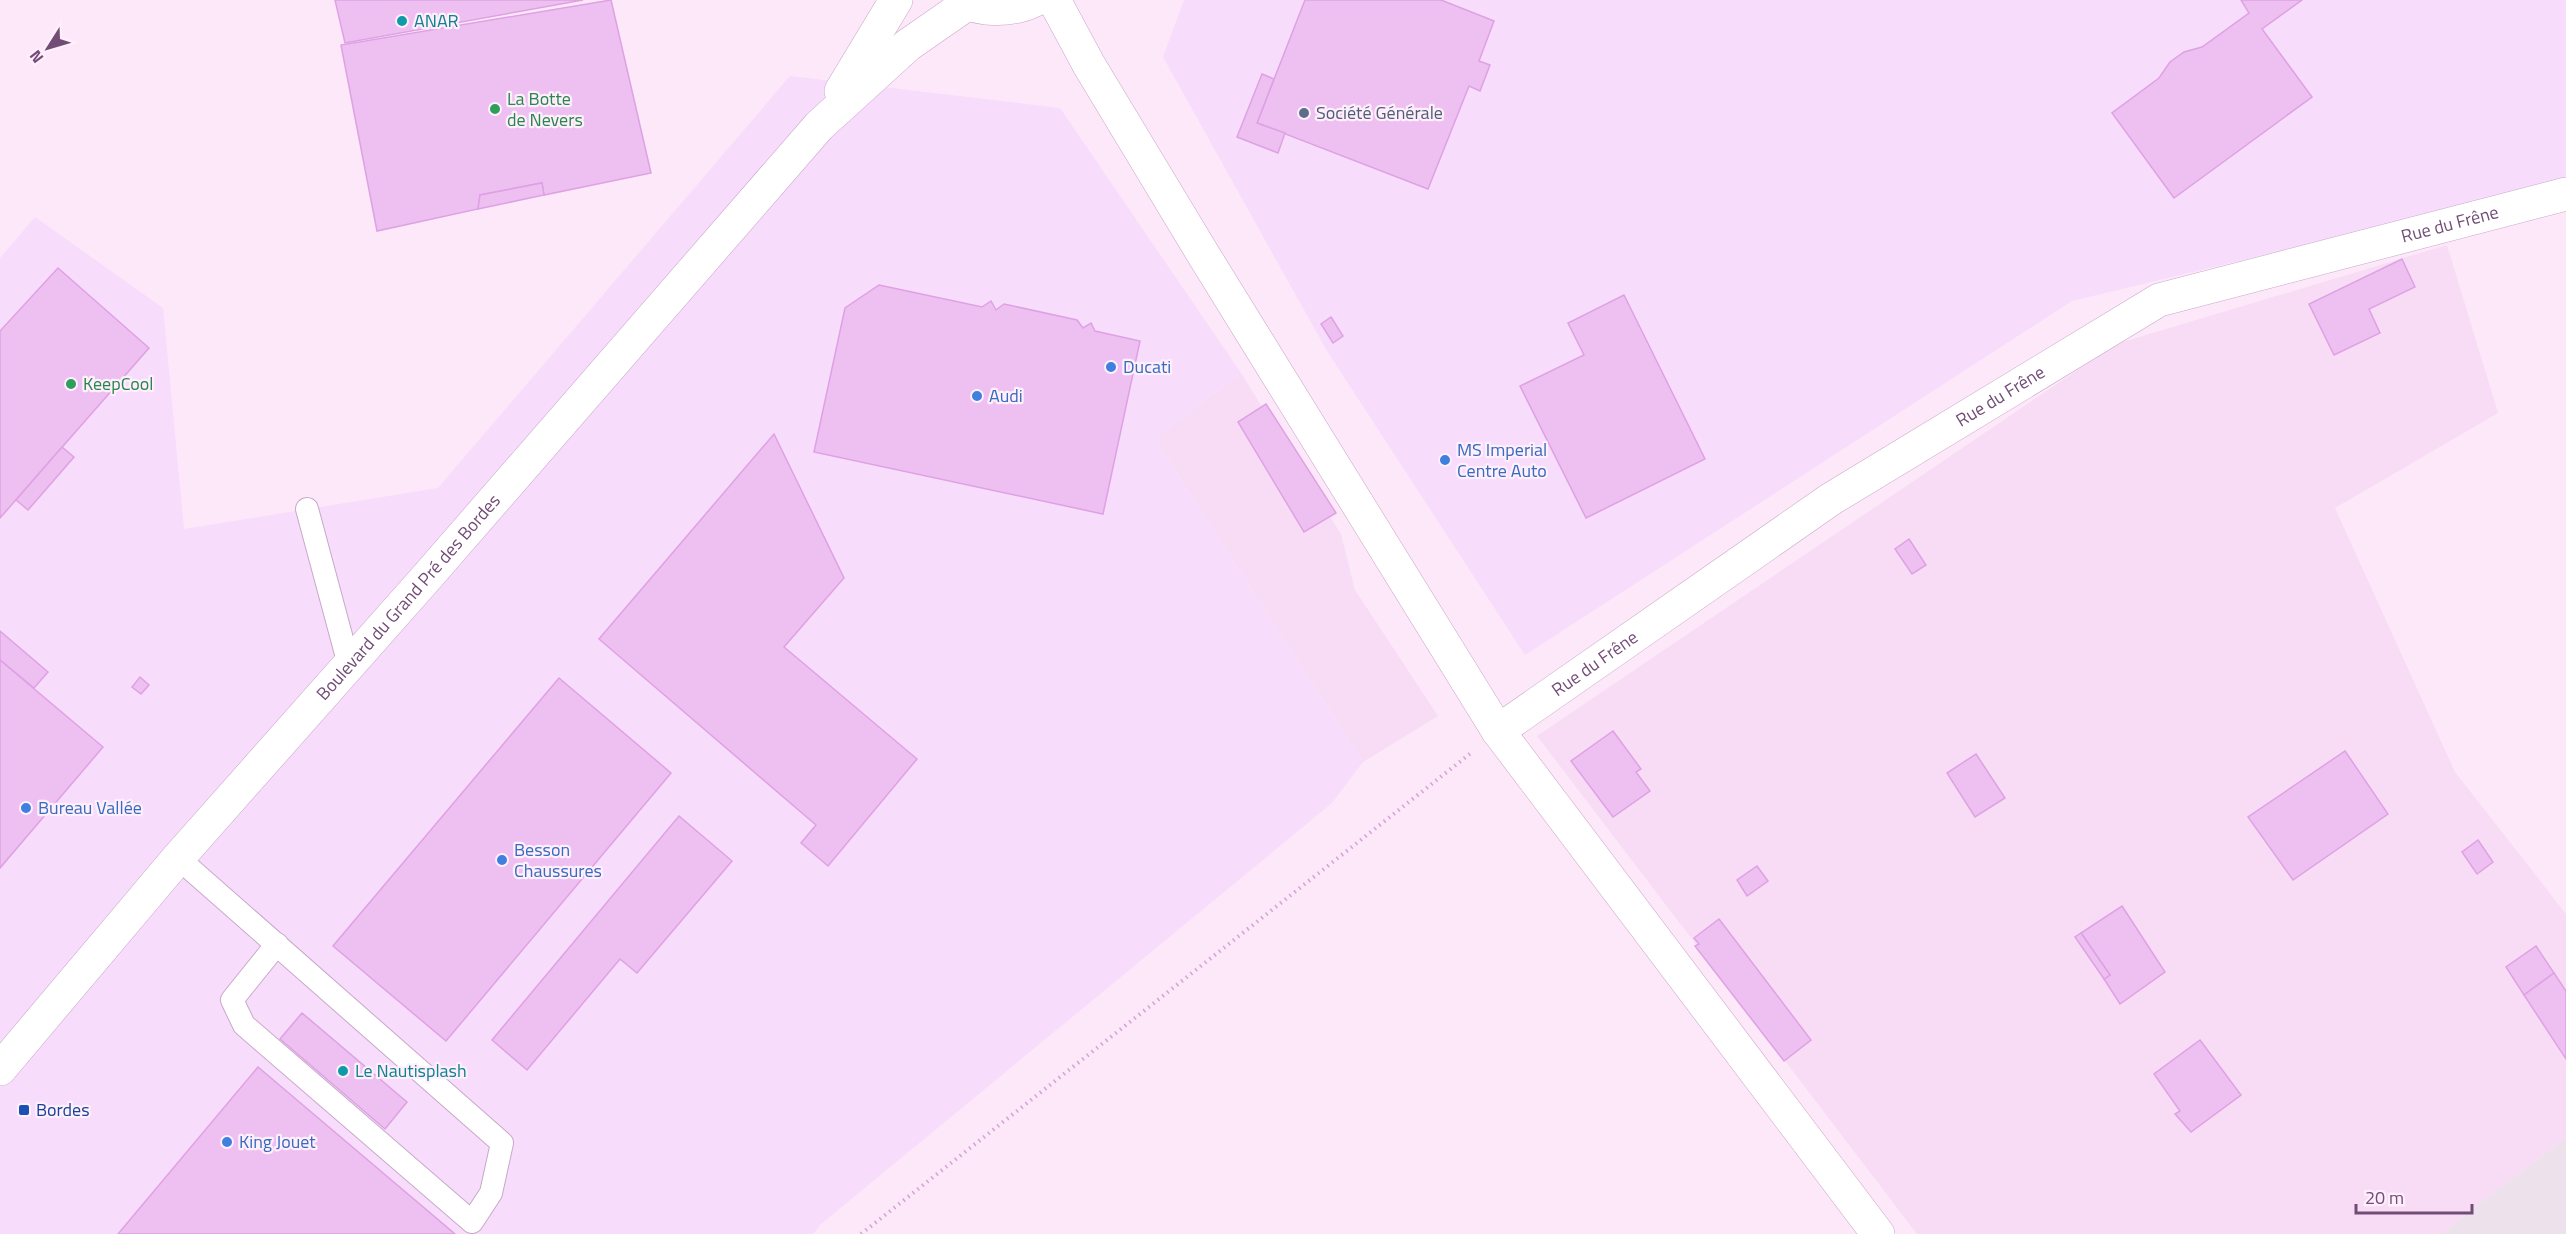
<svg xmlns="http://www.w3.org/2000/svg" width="2566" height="1234" font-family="'Titillium Web',sans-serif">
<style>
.residential{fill:#f8dcf5}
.commercial{fill:#f7dcfc}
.industrial{fill:#ede1ec}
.building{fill:#eec0f1;stroke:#dea1e3;stroke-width:1.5}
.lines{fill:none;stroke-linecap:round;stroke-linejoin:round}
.lane-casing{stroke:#c8a8c9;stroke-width:24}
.street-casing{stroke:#c8a8c9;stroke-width:34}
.secondary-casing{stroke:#c9a4ca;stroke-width:34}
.path{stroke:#d3a3d6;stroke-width:4;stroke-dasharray:1.5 4.5;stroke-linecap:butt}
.lane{stroke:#fff;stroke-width:22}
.street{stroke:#fff;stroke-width:33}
.secondary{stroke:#fff;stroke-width:33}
.culture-dot{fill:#0f9aa8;stroke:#ffeefc;stroke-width:2}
.leisure-dot{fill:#2e9e5b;stroke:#ffeefc;stroke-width:2}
.service-dot{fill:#5c6f8a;stroke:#ffeefc;stroke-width:2}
.shop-dot{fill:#3f7fe0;stroke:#ffeefc;stroke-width:2}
.transit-dot{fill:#1a4fb4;stroke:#ffeefc;stroke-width:2}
.labels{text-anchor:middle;stroke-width:4.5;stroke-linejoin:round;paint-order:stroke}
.culture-label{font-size:18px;fill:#0d838f;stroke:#ffeefc;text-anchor:start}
.leisure-label{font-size:18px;fill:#27864d;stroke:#ffeefc;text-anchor:start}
.service-label{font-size:18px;fill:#4e5e75;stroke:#ffeefc;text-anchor:start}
.street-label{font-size:18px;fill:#724c76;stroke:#ffeefc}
.shop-label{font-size:18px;fill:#366cbe;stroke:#ffeefc;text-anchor:start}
.transit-label{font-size:18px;fill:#164399;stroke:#ffeefc;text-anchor:start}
</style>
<rect width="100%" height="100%" fill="#fce8f9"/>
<g class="residential">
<path d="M2447,245L2498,413L2335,508L2455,772L2566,914V1137L2441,1234H1917L1537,736L2116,344Z"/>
<path d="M1241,373L1341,534L1355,590L1438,716L1363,762L1155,439Z"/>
</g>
<g class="commercial">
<path d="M1184,0H2566V177L2463,207L2072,301L1525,655L1327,351L1163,57Z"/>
<path d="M790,76L1060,108L1241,373L1155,439L1363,762L1332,803L821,1224L813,1234H0V258L35,217L163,308L184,529L438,488Z"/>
</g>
<path class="industrial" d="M2566,1137V1234H2441Z"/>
<g class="building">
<path d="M335,0H583L345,43Z"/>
<path d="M611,0L651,173L544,195L542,183L480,195L478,209L377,231L341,45Z"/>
<path d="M1305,0H1441L1494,21L1479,61L1490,65L1480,91L1469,86L1428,189L1257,123Z"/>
<path d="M2241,0H2302L2262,29L2312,97L2174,198L2112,113L2159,78L2170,62L2184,52L2202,47L2249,13Z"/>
<path d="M1262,74L1274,79L1257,123L1285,133L1278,153L1237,137Z"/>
<path d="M542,183L544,195L478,209L480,195Z"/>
<path d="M2402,259L2415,287L2369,309L2380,333L2334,355L2309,304Z"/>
<path d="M58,268L149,348L0,518V331Z"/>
<path d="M879,285L982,307L991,301L996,310L1004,304L1077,320L1083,328L1091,323L1095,331L1140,341L1103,514L814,452L845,308Z"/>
<path d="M1624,295L1705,459L1586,518L1520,386L1584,355L1568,323Z"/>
<path d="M1331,317L1343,336L1333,343L1321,324Z"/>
<path d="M1266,404L1336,513L1304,532L1238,422Z"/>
<path d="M774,434L844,578L784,647L917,759L828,866L801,843L816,825L599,639Z"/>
<path d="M62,447L74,457L28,510L16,500Z"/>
<path d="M1909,539L1926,565L1912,574L1895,549Z"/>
<path d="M0,631L48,672L34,688L0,660Z"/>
<path d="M0,660L103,747L0,868Z"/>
<path d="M140,677L149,685L141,694L132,687Z"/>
<path d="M559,678L671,773L446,1041L333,946Z"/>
<path d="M1613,731L1641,769L1636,772L1650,791L1613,817L1571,761Z"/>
<path d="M2345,751L2388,814L2293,880L2248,817Z"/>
<path d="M1976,754L2005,798L1975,817L1947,773Z"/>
<path d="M679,816L732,861L637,973L620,959L527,1070L492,1040Z"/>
<path d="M2478,840L2493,862L2477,874L2462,852Z"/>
<path d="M1757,866L1768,881L1747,896L1737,880Z"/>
<path d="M2122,906L2165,972L2120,1004L2104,979L2110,975L2081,933Z"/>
<path d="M1719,919L1811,1040L1784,1061L1695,946L1699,944L1694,938Z"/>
<path d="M2081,933L2110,975L2104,979L2075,937Z"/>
<path d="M2536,946L2554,973L2524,995L2506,967Z"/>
<path d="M2554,973L2566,991V1059L2524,995Z"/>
<path d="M302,1013L407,1102L385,1129L280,1039Z"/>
<path d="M2200,1040L2241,1095L2191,1132L2175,1114L2180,1111L2154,1074Z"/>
<path d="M258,1067L455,1234H118Z"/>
</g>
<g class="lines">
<g class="lane-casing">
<g id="lane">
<path d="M307,509L349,665"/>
<path d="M178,858L502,1143L491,1193L472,1222L244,1025L232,1000L277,944"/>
</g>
</g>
<g class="street-casing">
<g id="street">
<path id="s1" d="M1498,731L1831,499L2159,300L2566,194"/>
</g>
</g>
<g class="secondary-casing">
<g id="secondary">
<path d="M960,0C982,12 1013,11 1035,0"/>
<path d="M1054,0L1089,65L1203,254L1498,731L1878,1234"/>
<path d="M841,91L896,0"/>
<path id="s2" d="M0,1069L178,858L427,577L819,126L908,45L967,4"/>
</g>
</g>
<path class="path" d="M861,1234L1471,753"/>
<use href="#lane" class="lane"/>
<use href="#street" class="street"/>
<use href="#secondary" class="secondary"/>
</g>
<g class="culture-dot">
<circle cx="402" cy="21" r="6"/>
<circle cx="343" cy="1071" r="6"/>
</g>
<g class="leisure-dot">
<circle cx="495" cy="109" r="6"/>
<circle cx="71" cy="384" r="6"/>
</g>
<circle class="service-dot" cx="1304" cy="113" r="6"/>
<g class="shop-dot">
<circle cx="1111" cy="367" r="6"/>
<circle cx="977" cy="396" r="6"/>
<circle cx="1445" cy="460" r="6"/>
<circle cx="26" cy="808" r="6"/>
<circle cx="502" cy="860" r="6"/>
<circle cx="227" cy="1142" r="6"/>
</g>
<rect class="transit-dot" x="18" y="1104" width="12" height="12" rx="3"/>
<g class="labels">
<g class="culture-label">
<text x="414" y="27">ANAR</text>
<text x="355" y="1077">Le Nautisplash</text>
</g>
<g class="leisure-label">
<text x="507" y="105">La Botte<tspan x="507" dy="21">de Nevers</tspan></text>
<text x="83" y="390">KeepCool</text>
</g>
<g class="service-label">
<text x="1316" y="119">Société Générale</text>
</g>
<g class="street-label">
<text dy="6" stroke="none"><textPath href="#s1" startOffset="1090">Rue du Frêne</textPath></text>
<text dy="6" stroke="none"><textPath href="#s1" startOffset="604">Rue du Frêne</textPath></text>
<text dy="6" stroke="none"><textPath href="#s2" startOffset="624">Boulevard du Grand Pré des Bordes</textPath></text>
<text dy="6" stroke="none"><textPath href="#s1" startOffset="118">Rue du Frêne</textPath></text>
</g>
<g class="shop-label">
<text x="1123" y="373">Ducati</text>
<text x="989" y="402">Audi</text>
<text x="1457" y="456">MS Imperial<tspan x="1457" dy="21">Centre Auto</tspan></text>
<text x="38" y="814">Bureau Vallée</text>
<text x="514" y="856">Besson<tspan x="514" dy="21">Chaussures</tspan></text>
<text x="239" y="1148">King Jouet</text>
</g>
<g class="transit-label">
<text x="36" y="1116">Bordes</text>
</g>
</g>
<g transform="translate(48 48) rotate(233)" stroke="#ffeefc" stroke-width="4.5" paint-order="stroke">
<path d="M0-4.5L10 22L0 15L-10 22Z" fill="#724c76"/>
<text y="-9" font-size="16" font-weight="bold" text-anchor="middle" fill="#724c76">N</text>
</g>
<path d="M2356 1204v9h116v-9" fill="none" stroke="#724c76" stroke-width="3"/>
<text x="2365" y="1204" font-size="18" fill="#724c76" stroke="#ffeefc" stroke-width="4.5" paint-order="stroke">20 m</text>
</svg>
